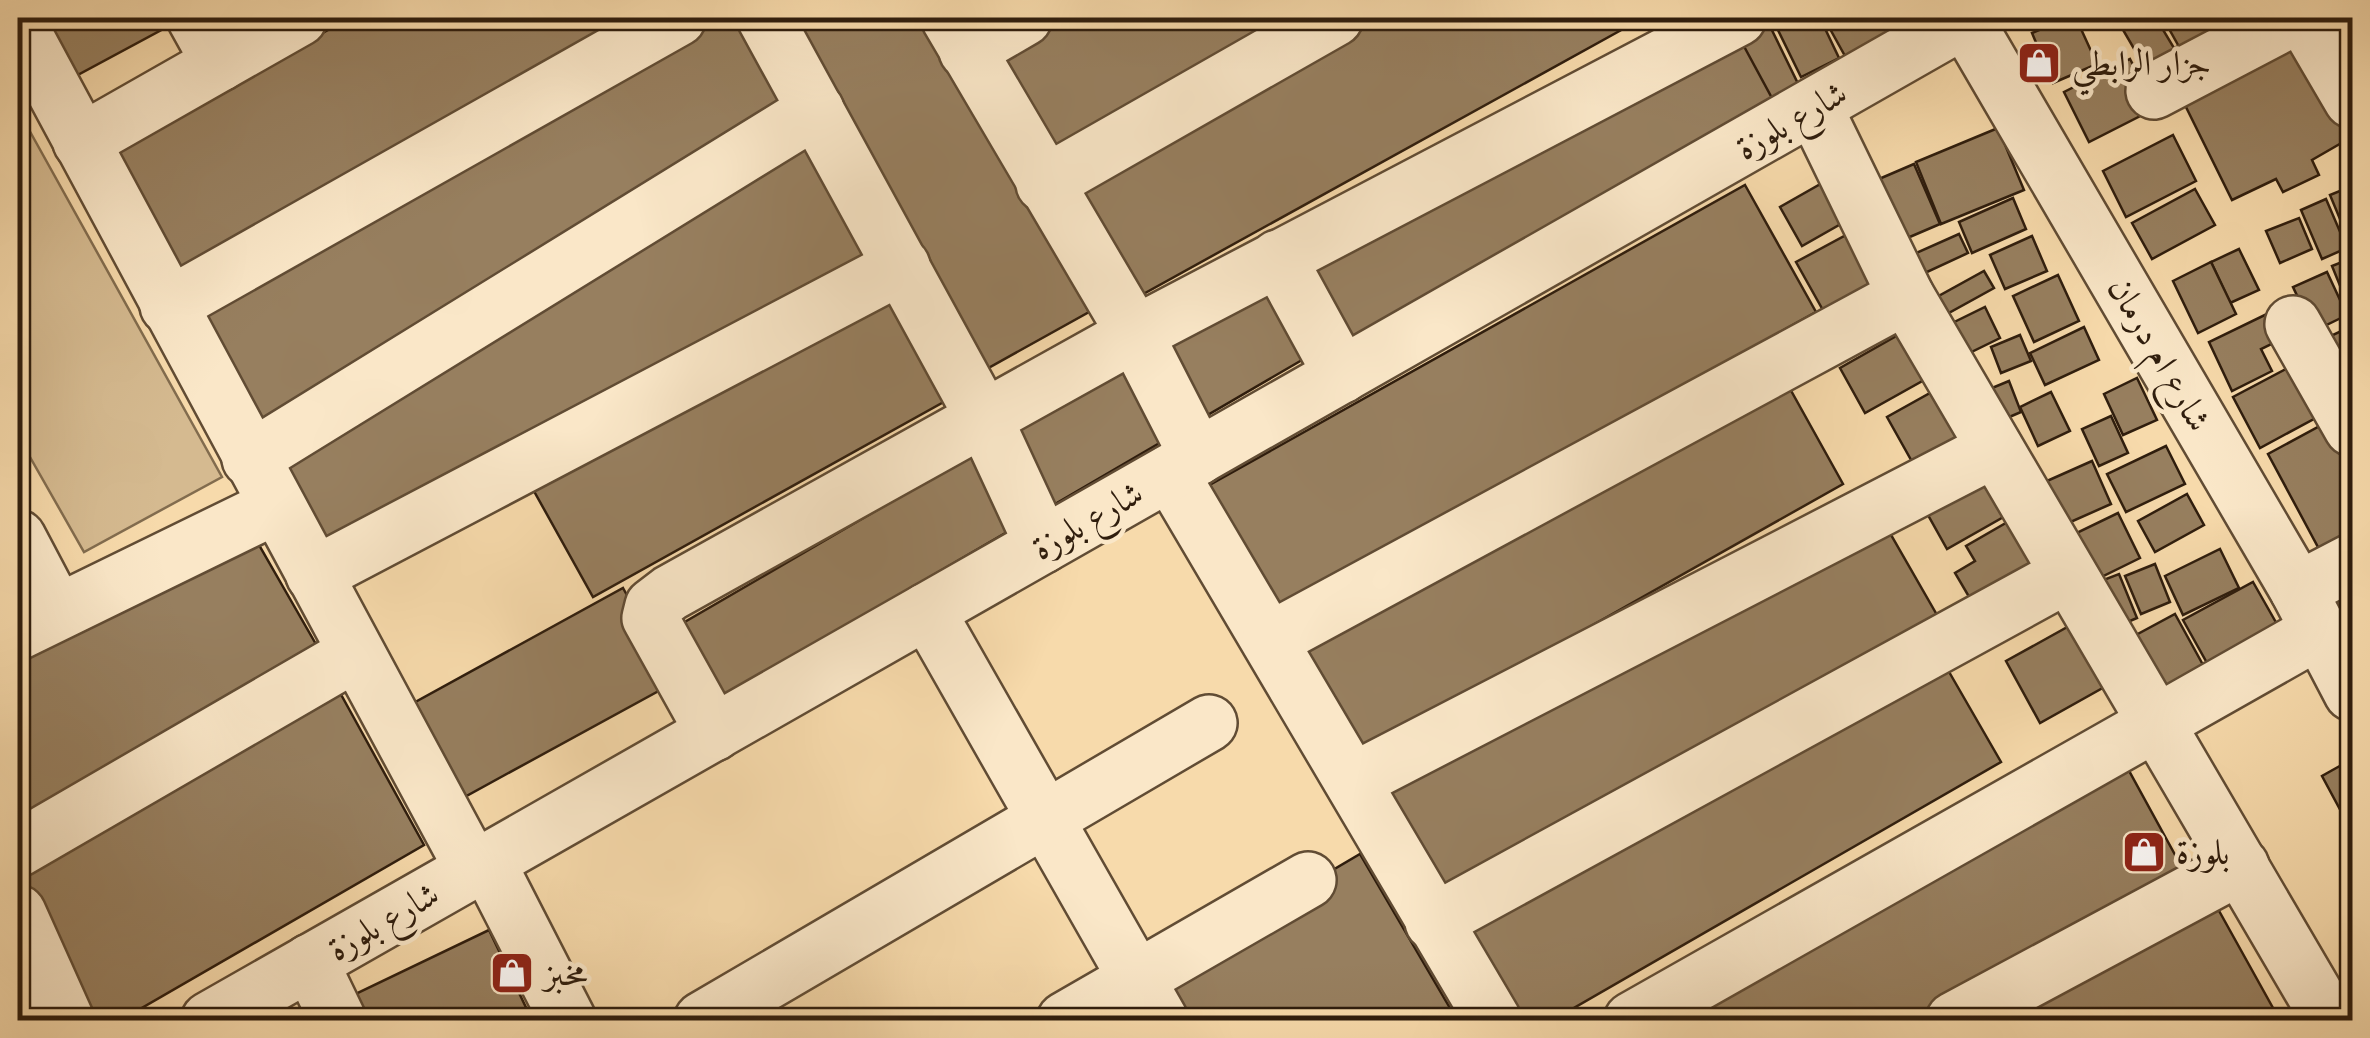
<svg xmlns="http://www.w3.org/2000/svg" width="2370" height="1038" font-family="'IM FELL Great Primer',Amiri,serif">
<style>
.green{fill:#d5ba90;stroke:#826c4e;stroke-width:2.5}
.building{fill:#977f5f;stroke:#2f1d0d;stroke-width:2.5}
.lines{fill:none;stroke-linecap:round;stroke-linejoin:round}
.minor-casing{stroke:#614c34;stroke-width:60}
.minor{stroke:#fae7c8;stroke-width:55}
.labels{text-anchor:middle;stroke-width:9;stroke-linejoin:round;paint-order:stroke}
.poi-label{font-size:35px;fill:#2f1d0d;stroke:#fae7c8;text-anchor:start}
.street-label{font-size:35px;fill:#2f1d0d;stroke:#fae7c8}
</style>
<rect width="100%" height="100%" fill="#f7daab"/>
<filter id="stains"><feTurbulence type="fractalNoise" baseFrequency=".002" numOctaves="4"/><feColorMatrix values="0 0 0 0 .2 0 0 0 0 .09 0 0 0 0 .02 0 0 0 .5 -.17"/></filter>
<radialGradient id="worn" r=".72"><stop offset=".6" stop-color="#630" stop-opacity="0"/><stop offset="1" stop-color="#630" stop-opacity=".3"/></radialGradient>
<path class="green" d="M18,110L222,477L84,552L18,436Z"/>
<g class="building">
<path d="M23,18H176L178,21L59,85Z"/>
<path d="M350,18H658L174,285L102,154Z"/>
<path d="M710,18H754L798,108L254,438L183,308Z"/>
<path d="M777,18H927L1089,312L974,376Z"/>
<path d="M1040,18H1313L1058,162L992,45Z"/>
<path d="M1354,18H1643L1136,298L1068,176Z"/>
<path d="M1766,18L1805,98L1751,124L1713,44Z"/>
<path d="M1772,18H1820L1839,58L1801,77Z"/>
<path d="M1824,18H1907L1919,39L1855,74Z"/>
<path d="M2067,18H2076L2097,64L2053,83L2032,33Z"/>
<path d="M2128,18H2156L2177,53L2147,71L2119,23Z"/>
<path d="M2163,18H2200L2211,36L2182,52Z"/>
<path d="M1733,26L1780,113L1350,346L1303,259Z"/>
<path d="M2297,30L2350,138L2312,160L2319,175L2283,192L2276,179L2232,200L2182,99Z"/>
<path d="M2130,59L2156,108L2089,142L2064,92Z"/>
<path d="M1998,128L2024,190L1941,224L1916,162Z"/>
<path d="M815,135L889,259L324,558L266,462Z"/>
<path d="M2173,135L2196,181L2126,217L2103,171Z"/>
<path d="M1914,164L1940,224L1891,245L1865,185Z"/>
<path d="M1824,182L1846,221L1802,246L1780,207Z"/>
<path d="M1745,185L1816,312L1277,613L1206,487Z"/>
<path d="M2352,186V248L2330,195Z"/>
<path d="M2195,189L2215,225L2152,259L2132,223Z"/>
<path d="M2013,198L2026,229L1972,253L1959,222Z"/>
<path d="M2326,199L2347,248L2322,259L2301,210Z"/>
<path d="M2299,218L2312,249L2280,263L2266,231Z"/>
<path d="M1848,234L1884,299L1833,328L1796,262Z"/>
<path d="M1959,234L1968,253L1914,278L1905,258Z"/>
<path d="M2032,236L2047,271L2005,289L1990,255Z"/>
<path d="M2239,249L2259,290L2230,303L2211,262Z"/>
<path d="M2352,258V296L2345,298L2332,266Z"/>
<path d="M2211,262L2236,314L2198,333L2173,281Z"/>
<path d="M1984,271L1994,288L1936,320L1926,303Z"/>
<path d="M2327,272L2347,315L2314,331L2293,287Z"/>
<path d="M2058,275L2079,321L2034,342L2013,296Z"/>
<path d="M1272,280L1314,353L714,703L671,630Z"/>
<path d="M895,281L958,394L593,597L530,484Z"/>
<path d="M1985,307L2000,338L1953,361L1938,330Z"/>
<path d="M2271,312L2284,338L2261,349L2272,371L2232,391L2209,342Z"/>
<path d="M2352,326V391L2322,340Z"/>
<path d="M2084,327L2099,360L2045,385L2030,353Z"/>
<path d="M1907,330L1933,375L1865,413L1840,368Z"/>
<path d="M2020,335L2031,361L2001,373L1991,347Z"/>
<path d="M2299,362L2325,413L2260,448L2233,397Z"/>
<path d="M1779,369L1843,484L1359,757L1295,642Z"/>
<path d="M2137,378L2157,420L2123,435L2104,394Z"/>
<path d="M2009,381L2021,412L1993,424L1980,393Z"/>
<path d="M1939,388L1971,446L1919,474L1887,417Z"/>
<path d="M2051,392L2070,431L2038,446L2020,407Z"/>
<path d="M2111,416L2128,453L2099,466L2082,429Z"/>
<path d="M2329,421L2352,465V548L2326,562L2268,454Z"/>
<path d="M2166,446L2185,484L2126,512L2107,474Z"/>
<path d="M1987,461L2014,511L1947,549L1919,499Z"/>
<path d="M2092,461L2111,504L2057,528L2038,485Z"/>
<path d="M2187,494L2204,525L2155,552L2138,521Z"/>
<path d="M1871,500L1937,615L1442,899L1376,784Z"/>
<path d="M2118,513L2140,558L2085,585L2062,540Z"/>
<path d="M2018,516L2050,572L1978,612L1955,573L1975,561L1966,546Z"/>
<path d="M251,531L317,646L18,825V649Z"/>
<path d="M2220,549L2239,588L2183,615L2165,576Z"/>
<path d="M2155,564L2170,602L2141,614L2125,576Z"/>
<path d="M2119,574L2137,618L2111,629L2093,584Z"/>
<path d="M2253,582L2286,640L2216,679L2183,620Z"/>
<path d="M623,588L675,682L450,805L399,711Z"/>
<path d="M2175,614L2208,674L2155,702L2123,642Z"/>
<path d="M2080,620L2115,681L2040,723L2006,661Z"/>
<path d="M1937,651L2001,762L1553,1020H1519L1464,924Z"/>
<path d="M333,680L424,845L121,1020H79L18,887V855Z"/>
<path d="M2116,747L2185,873L1919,1020H1709L1689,983Z"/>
<path d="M2347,762L2352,772V810L2343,815L2322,776Z"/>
<path d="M1360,854L1457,1020H1170L1146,980Z"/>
<path d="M2208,891L2278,1017L2272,1020H1973Z"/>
<path d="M489,930L532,1020H358L347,998Z"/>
<path d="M18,943L52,1020H18Z"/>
</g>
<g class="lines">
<g class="minor-casing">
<g id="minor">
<path d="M195,18L220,63"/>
<path d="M765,18L985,420L1043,545"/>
<path d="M949,18L1135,334L1198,457"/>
<path d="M1964,18L2298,590L2352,693"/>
<path d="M2304,18L2352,100"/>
<path d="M18,23L473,869"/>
<path d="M967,51L1024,18"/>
<path d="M2154,91L2293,18"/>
<path d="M1814,107L1906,296L2330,1020"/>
<path d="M81,142L299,18"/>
<path d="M1044,184L1335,18"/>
<path d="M1278,258L1342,375"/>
<path d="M168,306L678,18"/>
<path d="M2293,324L2352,428"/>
<path d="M250,459L816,110"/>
<path d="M1170,473L1493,1020"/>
<path d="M18,538L57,612"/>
<path d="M314,575L902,266"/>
<path d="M2298,590L2352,562"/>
<path d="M927,611L1160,1020"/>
<path d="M18,632L276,506"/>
<path d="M1270,640L1906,296"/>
<path d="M714,733L650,618L653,606L670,593L1135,334L1738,18"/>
<path d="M1353,781L1995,449"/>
<path d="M18,849L356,653"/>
<path d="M487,862L568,1020"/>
<path d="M18,913L66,1020"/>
<path d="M1433,922L2067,575"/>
<path d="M310,962L338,1020"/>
<path d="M209,1020L1968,18"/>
<path d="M702,1020L1209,723"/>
<path d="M1065,1020L1308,880"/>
<path d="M1632,1020L2317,632"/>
<path d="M1954,1020L2241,866"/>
</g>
</g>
<use href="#minor" class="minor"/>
</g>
<defs>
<g id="shop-square" transform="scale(2.25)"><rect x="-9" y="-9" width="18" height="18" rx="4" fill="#8f2418" stroke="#fae7c8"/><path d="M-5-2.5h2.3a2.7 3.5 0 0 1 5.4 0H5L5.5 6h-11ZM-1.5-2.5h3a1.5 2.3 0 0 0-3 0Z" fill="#fff"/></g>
</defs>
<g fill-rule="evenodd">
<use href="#shop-square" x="2039" y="63"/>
<use href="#shop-square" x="2144" y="852"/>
<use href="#shop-square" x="512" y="973"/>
</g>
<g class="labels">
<g class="poi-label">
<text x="2072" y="75">جزار الرابطي</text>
<text x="2176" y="864">بلوزة</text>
<text x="544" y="985">مخبز</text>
</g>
<g class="street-label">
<text transform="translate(1791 120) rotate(-30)" y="12">شارع بلوزة</text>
<text transform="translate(2160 354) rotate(60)" y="12">شارع ام درمان</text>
<text transform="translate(1087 520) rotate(-30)" y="12">شارع بلوزة</text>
<text transform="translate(383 921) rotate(-30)" y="12">شارع بلوزة</text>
</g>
</g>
<rect width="2370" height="1038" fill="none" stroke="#f7daab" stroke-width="60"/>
<rect x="20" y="20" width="2330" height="998" fill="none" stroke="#2f1d0d" stroke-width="5"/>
<rect x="30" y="30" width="2310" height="978" fill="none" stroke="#2f1d0d" stroke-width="2.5"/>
<rect width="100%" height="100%" filter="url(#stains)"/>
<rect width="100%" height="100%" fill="url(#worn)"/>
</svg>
